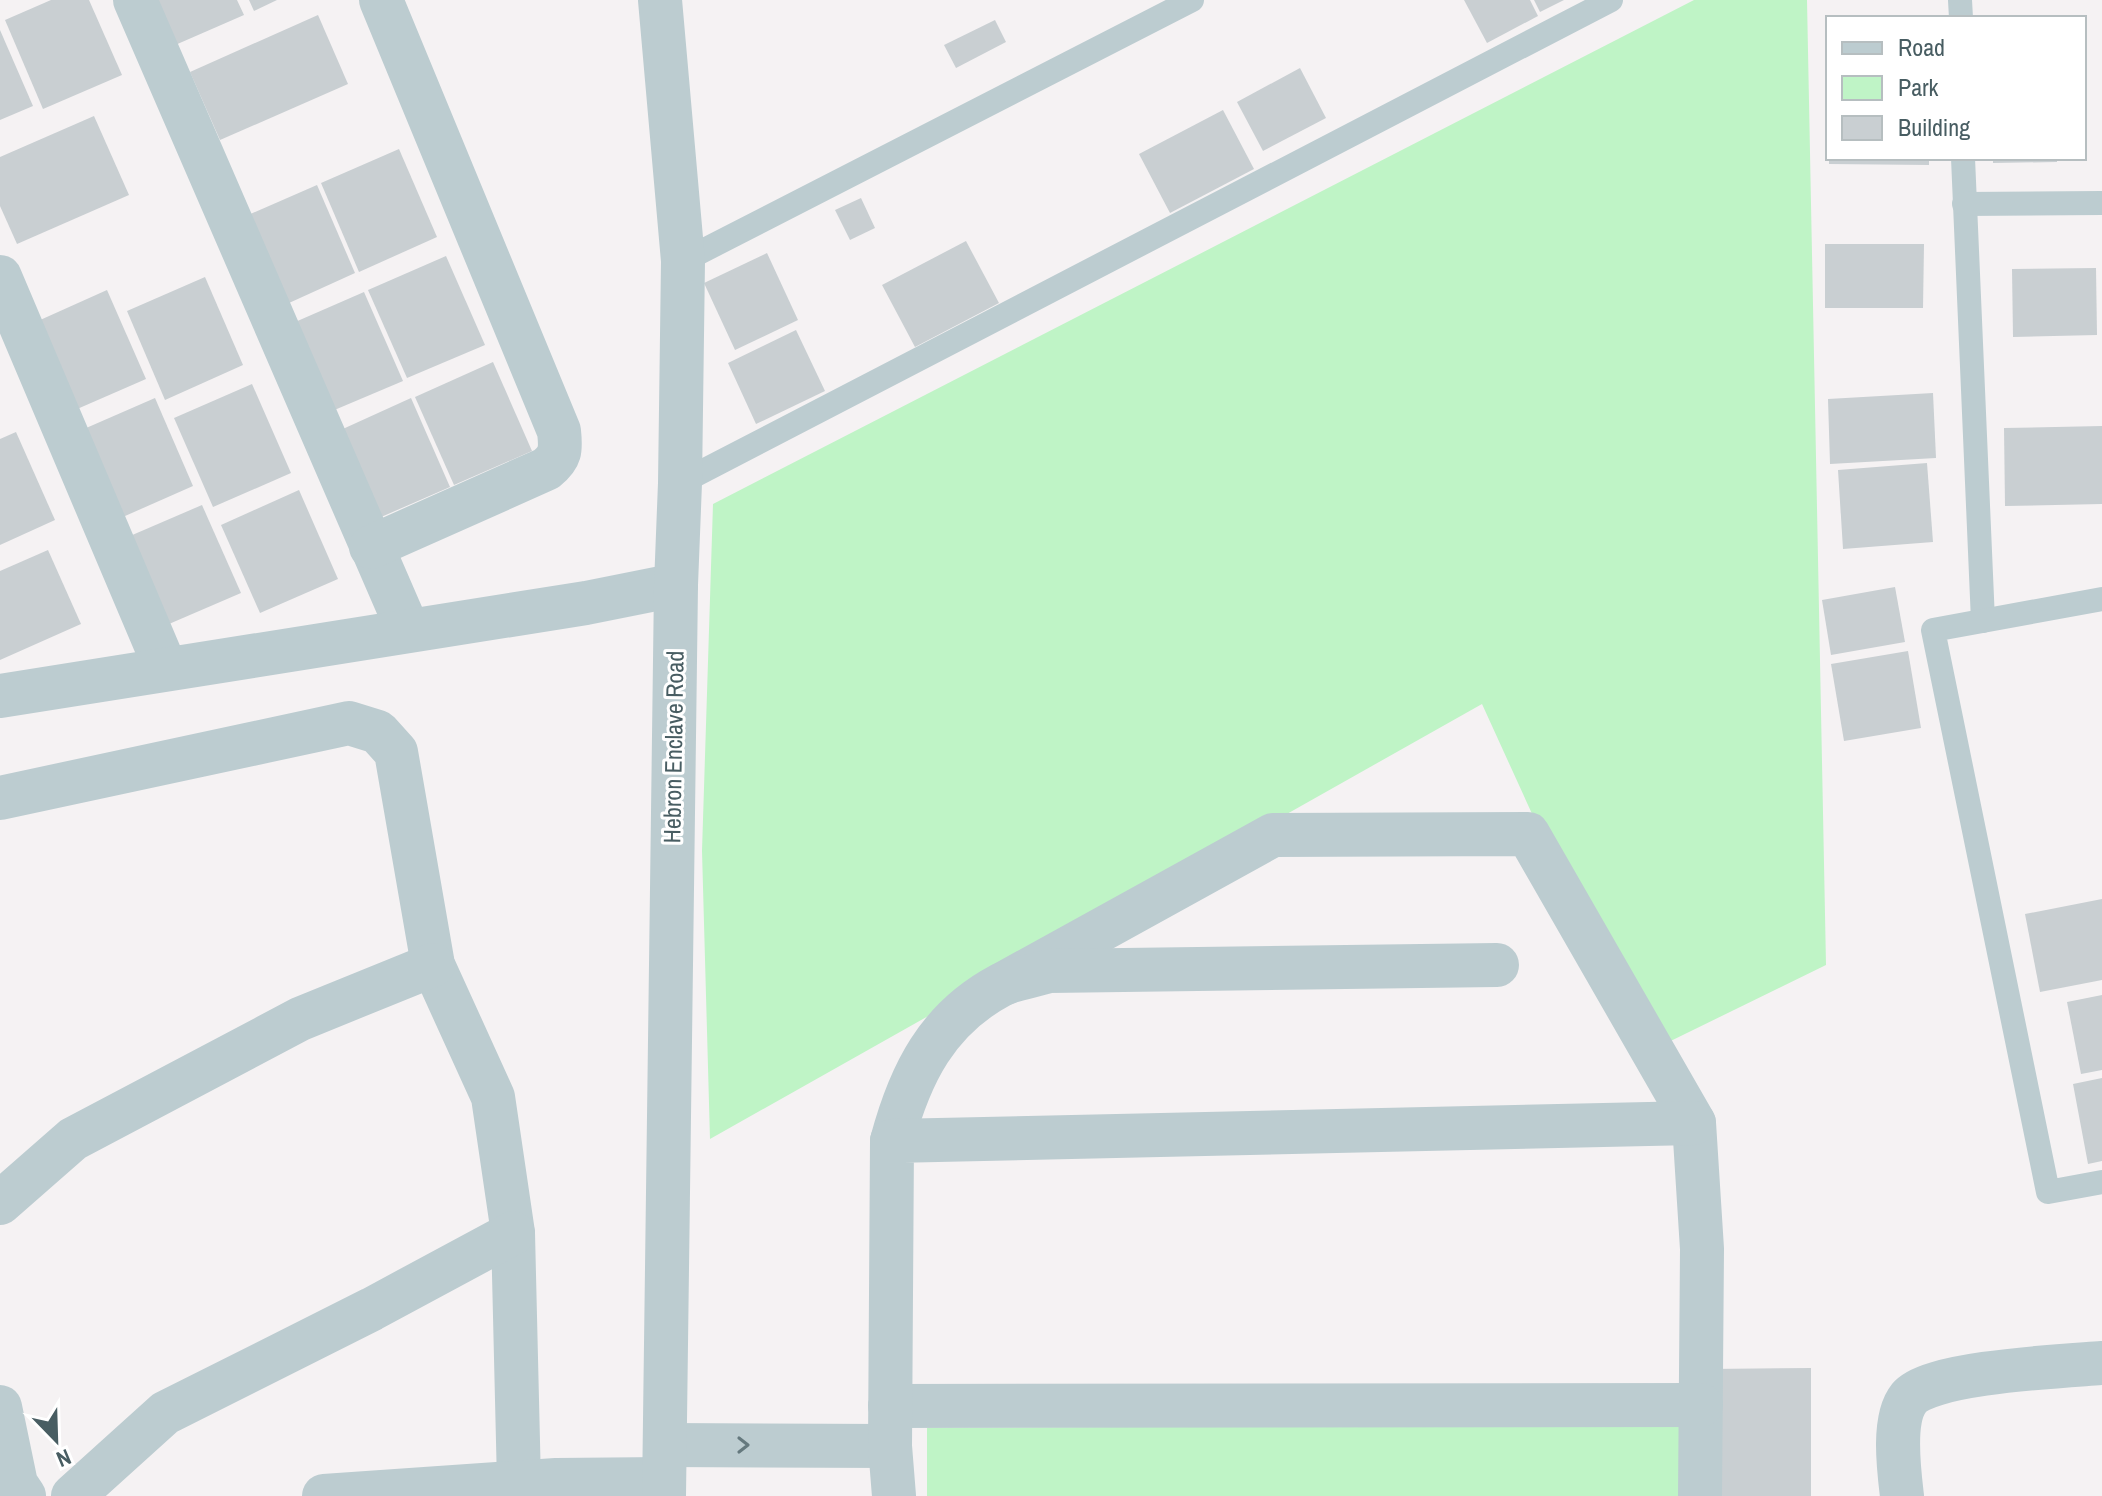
<svg xmlns="http://www.w3.org/2000/svg" width="2102" height="1496" font-family="'Archivo Narrow',sans-serif">
<style>
.green{fill:#bff4c6}
.building{fill:#c9cfd2}
.lines{fill:none;stroke-linecap:round;stroke-linejoin:round}
.service{stroke:#bcccd0;stroke-width:24}
.minor{stroke:#bcccd0;stroke-width:44}
.tertiary{stroke:#bcccd0;stroke-width:44}
.oneway{stroke:#65797e}
.labels{text-anchor:middle;stroke-width:6;stroke-linejoin:round;paint-order:stroke}
.street-label{font-size:24px;fill:#485d62;stroke:#fff}
</style>
<rect width="100%" height="100%" fill="#f5f2f3"/>
<g class="green">
<path d="M1694,0H1807L1826,965L1642,1055L1482,704L710,1139L702,851L713,504Z"/>
<path d="M1686,1424V1496H927V1428Z"/>
</g>
<g class="building">
<path d="M51,0H89L122,75L43,109L5,20Z"/>
<path d="M144,0H237L244,15L166,49Z"/>
<path d="M249,0H277L254,11Z"/>
<path d="M1464,0H1530L1538,16L1487,43Z"/>
<path d="M1534,0H1564L1540,12Z"/>
<path d="M318,15L348,84L220,140L190,72Z"/>
<path d="M995,20L1006,42L956,68L944,45Z"/>
<path d="M0,30L33,106L0,120Z"/>
<path d="M1300,68L1326,118L1263,151L1237,102Z"/>
<path d="M1223,110L1254,169L1170,213L1139,154Z"/>
<path d="M94,116L129,195L17,244L0,206V157Z"/>
<path d="M399,149L437,237L359,272L321,183Z"/>
<path d="M1829,158H1929V165L1829,164Z"/>
<path d="M1993,158H2057V162L1993,163Z"/>
<path d="M317,185L355,273L278,308L239,219Z"/>
<path d="M861,198L875,228L850,240L835,210Z"/>
<path d="M966,241L999,303L915,347L882,285Z"/>
<path d="M1825,244H1924L1923,308H1825Z"/>
<path d="M767,253L798,320L735,350L704,283Z"/>
<path d="M446,256L485,345L407,378L368,290Z"/>
<path d="M2096,268L2097,335L2013,337L2012,269Z"/>
<path d="M205,277L243,365L165,400L127,311Z"/>
<path d="M107,290L146,379L68,413L29,325Z"/>
<path d="M364,292L403,381L325,414L286,326Z"/>
<path d="M796,330L825,391L756,424L728,363Z"/>
<path d="M493,362L532,451L454,485L415,397Z"/>
<path d="M252,384L291,473L213,507L174,418Z"/>
<path d="M1933,393L1936,458L1830,464L1828,399Z"/>
<path d="M155,398L193,486L116,520L77,432Z"/>
<path d="M411,398L450,487L372,521L334,433Z"/>
<path d="M2102,426V504L2005,506L2004,428Z"/>
<path d="M16,432L55,520L0,545V439Z"/>
<path d="M1927,463L1933,542L1843,549L1838,470Z"/>
<path d="M299,490L338,579L260,613L221,525Z"/>
<path d="M202,505L241,593L162,627L123,539Z"/>
<path d="M48,550L81,624L0,660V571Z"/>
<path d="M1895,587L1905,642L1831,655L1822,600Z"/>
<path d="M1908,651L1921,728L1844,741L1831,664Z"/>
<path d="M2102,899V980L2040,992L2025,914Z"/>
<path d="M2102,995V1070L2081,1074L2067,1002Z"/>
<path d="M2102,1078V1161L2088,1164L2073,1084Z"/>
<path d="M1811,1368V1496H1708V1369Z"/>
</g>
<g class="lines">
<g class="service">
<path d="M1960,0L1961,18"/>
<path d="M1963,158L1983,621"/>
<path d="M1964,204L2102,203"/>
<path d="M683,261L1192,0"/>
<path d="M680,483L1611,0"/>
<path d="M2102,599L1933,630L2048,1192L2102,1182"/>
</g>
<g class="minor">
<path d="M135,0L408,630"/>
<path d="M0,277L166,669"/>
<path d="M371,547L546,469C561,457 561,450 559,431L381,0"/>
<path d="M0,696L586,603L676,585"/>
<path d="M0,798L349,723L378,732L396,752L433,965L493,1097L513,1233L519,1483"/>
<path d="M1003,984L1273,835L1528,834L1694,1123L1702,1249L1700,1496"/>
<path d="M892,1141C910,1074 937,1019 1001,985C1015,978 1034,976 1049,971L1497,965"/>
<path d="M0,1203L73,1139L300,1019L433,965"/>
<path d="M890,1406L1701,1405"/>
<path d="M0,1407L16,1484L24,1496"/>
<path d="M665,1445L890,1446"/>
<path d="M73,1496L165,1413L372,1309L513,1233"/>
<path d="M324,1496L556,1480L664,1479"/>
<path d="M894,1496L890,1446L892,1141L1694,1123"/>
<path d="M1902,1496C1899,1471 1892,1419 1909,1398C1929,1372 2065,1366 2102,1363"/>
</g>
<path class="tertiary" d="M660,0L683,261L680,483L676,585L664,1496"/>
</g>
<defs><path id="oneway-chevron" d="M-2-3.5L2.5 0L-2 3.5" fill="none" stroke-width="1.6" stroke-linecap="round" stroke-linejoin="round" transform="scale(2)"/></defs>
<use class="oneway" href="#oneway-chevron" transform="translate(743 1445)"/>
<g class="labels">
<g class="street-label">
<text transform="translate(674 747) rotate(-89)" y="8">Hebron Enclave Road</text>
</g>
</g>
<rect x="1826" y="16" width="260" height="144" fill="#ffffff" stroke="#b6bec0" stroke-width="2"/>
<rect x="1842" y="42" width="40" height="12" fill="#bcccd0" stroke="#b6bec0" stroke-width="2"/>
<text x="1898" y="56" font-size="24" fill="#485d62">Road</text>
<rect x="1842" y="76" width="40" height="24" fill="#bff4c6" stroke="#b6bec0" stroke-width="2"/>
<text x="1898" y="96" font-size="24" fill="#485d62">Park</text>
<rect x="1842" y="116" width="40" height="24" fill="#c9cfd2" stroke="#b6bec0" stroke-width="2"/>
<text x="1898" y="136" font-size="24" fill="#485d62">Building</text>
<g transform="translate(56 1440) rotate(157)" stroke="#ffffff" stroke-width="6" paint-order="stroke">
<path d="M0-6L14 30L0 20L-14 30Z" fill="#485d62"/>
<text y="-12" font-size="22" font-weight="bold" text-anchor="middle" fill="#485d62">N</text>
</g>
</svg>
